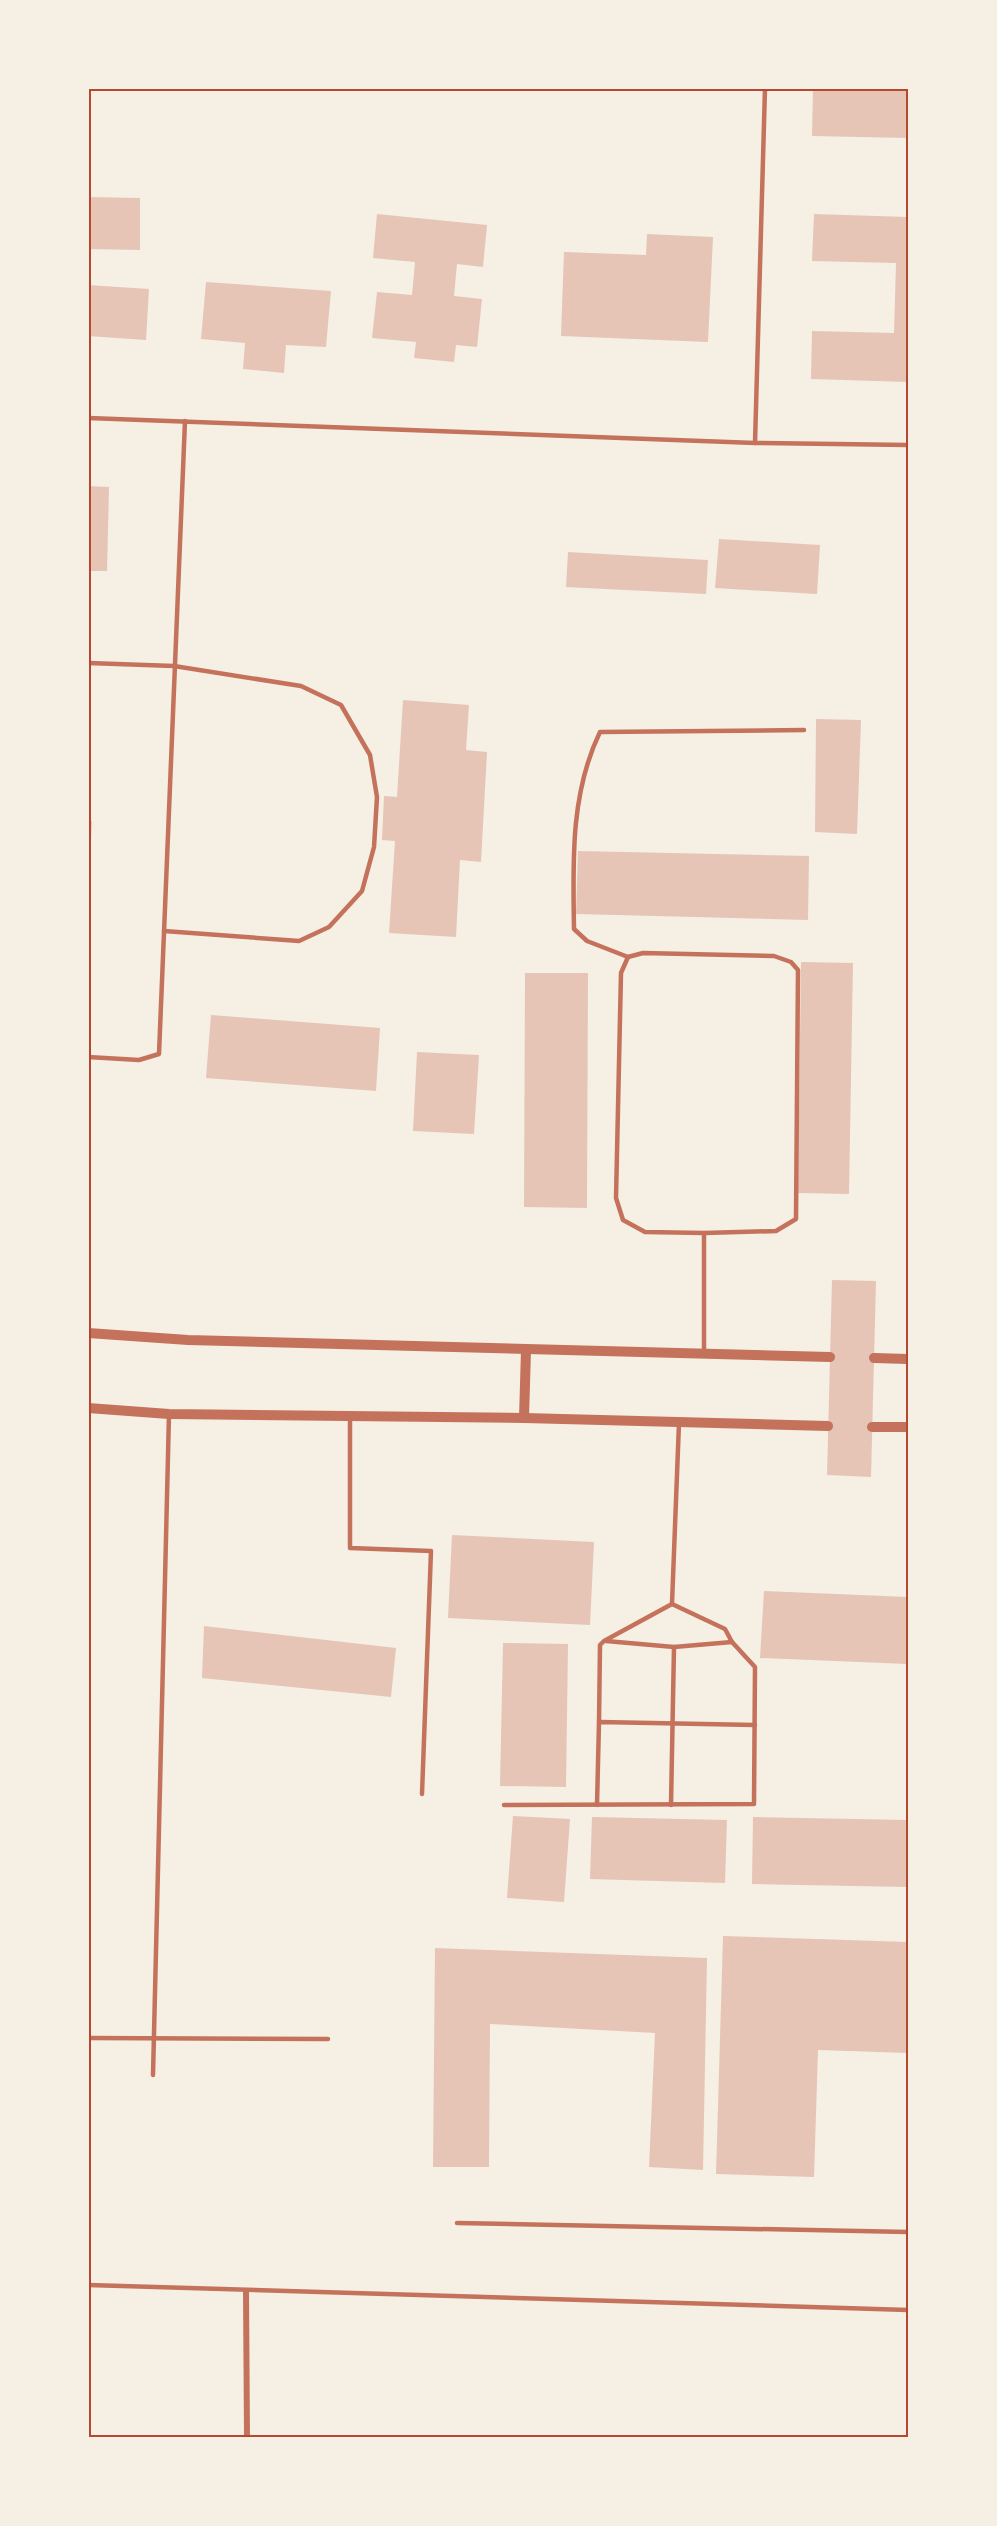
<svg xmlns="http://www.w3.org/2000/svg" width="997" height="2526" font-family="'Source Sans 3',sans-serif">
<style>
.building{fill:#e6c5b7}
.lines{fill:none;stroke-linecap:round;stroke-linejoin:round}
.service{stroke:#c5725c;stroke-width:4.5}
.minor{stroke:#c5725c;stroke-width:6}
.tertiary{stroke:#c5725c;stroke-width:10}
.neatline{fill:none;stroke:#b5482f;stroke-width:2}
</style>
<rect width="100%" height="100%" fill="#f6efe4"/>
<g class="building">
<path d="M813,88H908V138L812,136Z"/>
<path d="M88,197L140,198V250L88,249Z"/>
<path d="M377,214L487,225L483,267L457,264L454,296L482,299L477,347L456,345L454,362L414,358L416,342L372,338L377,292L412,295L415,262L373,258Z"/>
<path d="M814,214L908,217V382L811,379L812,331L894,333L896,263L812,261Z"/>
<path d="M647,234L713,237L708,342L561,336L564,252L646,255Z"/>
<path d="M206,282L331,291L326,347L286,345L284,373L243,369L245,343L201,339Z"/>
<path d="M88,285L149,289L146,340L88,336Z"/>
<path d="M88,486L109,487L107,571H88Z"/>
<path d="M719,539L820,545L817,594L715,588Z"/>
<path d="M568,552L708,560L706,594L566,587Z"/>
<path d="M403,700L469,705L466,750L487,752L481,862L460,860L456,937L389,933L395,841L382,840L384,796L397,797Z"/>
<path d="M816,719L861,720L857,834L815,832Z"/>
<path d="M88,821H92L90,857H88Z"/>
<path d="M578,851L809,856L808,920L576,914Z"/>
<path d="M801,962L853,963L849,1194L798,1193Z"/>
<path d="M525,973H588L587,1208L524,1207Z"/>
<path d="M211,1015L380,1028L376,1091L206,1078Z"/>
<path d="M417,1052L479,1055L474,1134L413,1131Z"/>
<path d="M832,1280L876,1281L871,1477L827,1475Z"/>
<path d="M452,1535L594,1542L590,1625L448,1618Z"/>
<path d="M764,1591L908,1597V1664L760,1658Z"/>
<path d="M204,1626L396,1648L391,1697L202,1678Z"/>
<path d="M503,1643L568,1644L566,1787L500,1786Z"/>
<path d="M513,1816L570,1819L564,1902L507,1898Z"/>
<path d="M592,1817L727,1820L725,1883L590,1879Z"/>
<path d="M753,1817L908,1820V1887L752,1884Z"/>
<path d="M723,1936L908,1942V2053L818,2050L814,2177L716,2174Z"/>
<path d="M435,1948L707,1958L703,2170L649,2167L655,2033L490,2024L489,2167H433Z"/>
</g>
<g class="lines">
<g class="service">
<path d="M88,418L755,443L908,445"/>
<path d="M755,443L765,88"/>
<path d="M88,663L174,666L301,686L341,705L370,755L377,797L374,847L362,891L329,927L299,941L164,931"/>
<path d="M628,957L643,953L774,956L791,962L798,970L796,1219L776,1231L704,1233"/>
<path d="M88,1057L139,1060L159,1054L185,421"/>
<path d="M704,1353V1233L645,1232L623,1220L616,1198L621,973L628,957L587,941L574,929C573,863 570,794 600,732L804,730"/>
<path d="M350,1416V1548L431,1551L422,1794"/>
<path d="M606,1641L674,1647L732,1642"/>
<path d="M599,1722L600,1645L604,1641L672,1604"/>
<path d="M504,1805L754,1804L755,1667L732,1642L725,1629L672,1604L679,1423"/>
<path d="M597,1805L599,1722L755,1725"/>
<path d="M671,1805L674,1647"/>
<path d="M88,2038L328,2039"/>
<path d="M153,2075L169,1414"/>
<path d="M457,2223L908,2232"/>
<path d="M88,2285L908,2310"/>
</g>
<path class="minor" d="M246,2291L247,2438"/>
<g class="tertiary">
<path d="M88,1333L188,1340L830,1357"/>
<path d="M874,1358L908,1359"/>
<path d="M88,1408L169,1414L524,1418L828,1426"/>
<path d="M524,1418L526,1350"/>
<path d="M872,1427H908"/>
</g>
</g>
<rect width="997" height="2526" fill="none" stroke="#f6efe4" stroke-width="180"/>
<rect x="90" y="90" width="817" height="2346" class="neatline"/>
</svg>
